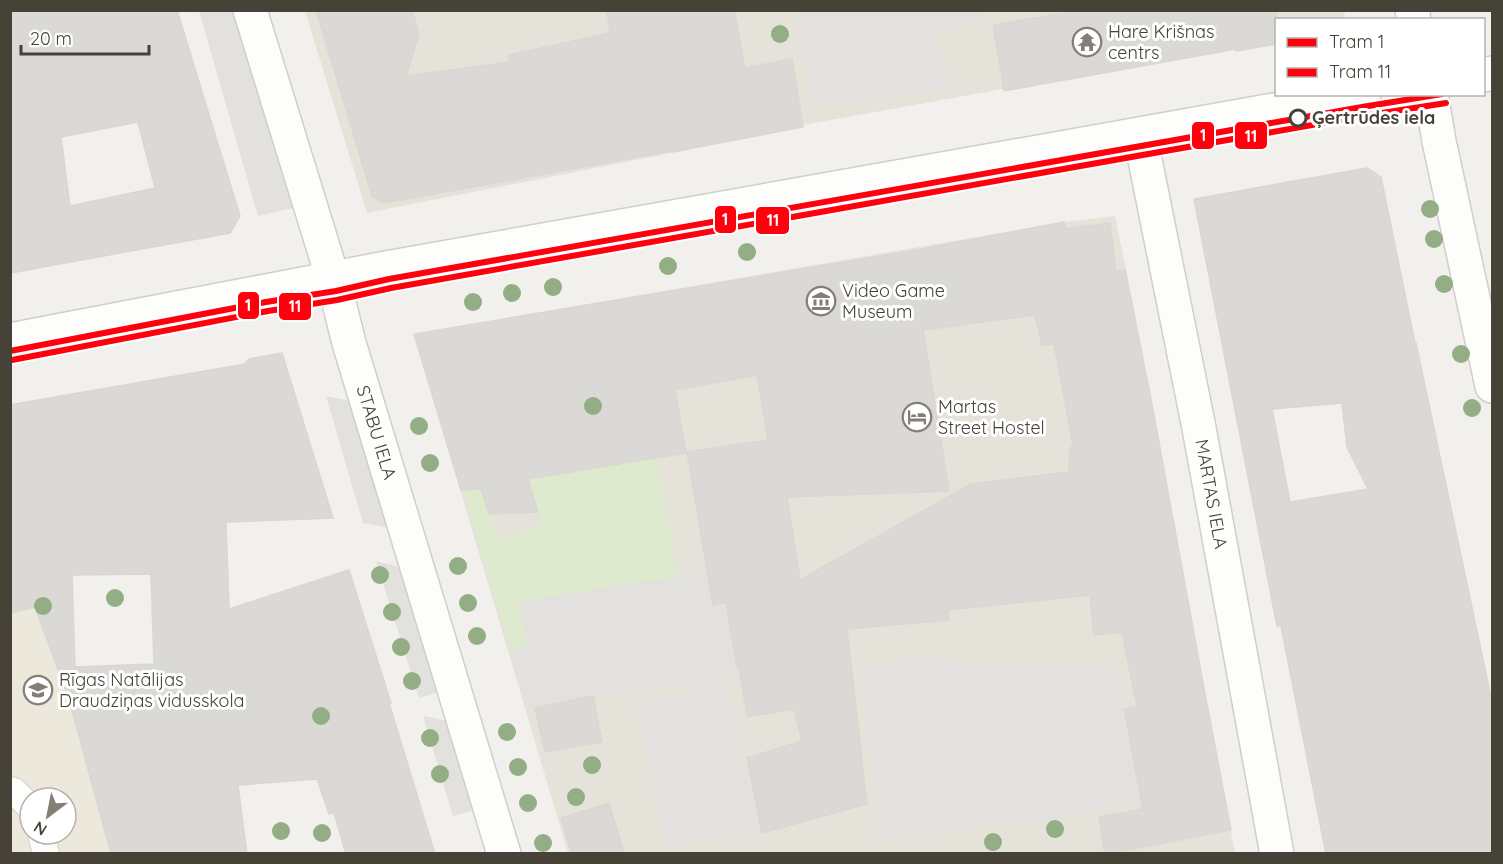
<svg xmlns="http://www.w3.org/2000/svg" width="1503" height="864" font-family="Quicksand,sans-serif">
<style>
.residential{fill:#e5e2da}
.education{fill:#ece8dc;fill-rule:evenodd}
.green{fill:#deeace}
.parking{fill:#e3e1dd}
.building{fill:#dbd9d5;stroke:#dad7d2;stroke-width:1.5;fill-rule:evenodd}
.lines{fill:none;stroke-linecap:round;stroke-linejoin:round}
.service-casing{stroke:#d0ceca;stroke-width:28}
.minor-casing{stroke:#d0ceca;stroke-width:36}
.tertiary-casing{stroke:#d0ceca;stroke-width:36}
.service{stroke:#fdfdfc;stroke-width:26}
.minor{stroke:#fdfdfc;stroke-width:33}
.tertiary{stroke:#fdfdfc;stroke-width:33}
.tram-1-casing{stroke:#fff;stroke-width:10}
.tram-2-casing{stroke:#fff;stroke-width:10}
.tram-1{stroke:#ff000c;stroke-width:6}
.tram-2{stroke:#ff000c;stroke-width:6}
.tree{fill:#93ad84}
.stop-dot{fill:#fff;stroke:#474238;stroke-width:3}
.labels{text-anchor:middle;stroke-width:6;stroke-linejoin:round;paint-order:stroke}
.poi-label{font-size:18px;fill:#474238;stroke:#fff;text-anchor:start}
.stop-label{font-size:18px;font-weight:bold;fill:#474238;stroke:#fff;text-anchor:start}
.street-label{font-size:18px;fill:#474238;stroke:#fff}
.line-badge{stroke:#fff;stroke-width:2}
.badge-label{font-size:16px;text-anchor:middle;font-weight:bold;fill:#fff}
</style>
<rect width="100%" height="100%" fill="#f2f0ec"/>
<g class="residential">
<path d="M1345,10L1344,19L1276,20V43L1182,58L1004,91L1003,89L803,125V127L367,213L305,11Z"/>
<path d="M1115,216L1133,304L1235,853H568L414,334L1064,222Z"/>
</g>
<path class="education" d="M10,519L32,607L47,627L56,654L111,853L11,854ZM30,798H66V834H30Z"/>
<path class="green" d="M656,458L678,578L625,584L518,602L528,645L511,650L463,490L481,487L497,539L542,525L528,480Z"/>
<g class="parking">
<path d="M199,11H240L298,207L258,216Z"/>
<path d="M797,11H984L986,22L936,31L949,89L812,108Z"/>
<path d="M326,396L356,402L391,528L363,523Z"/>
<path d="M376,561L408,569L443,691L419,698Z"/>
<path d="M707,573L713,605L747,599L729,619L737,665L739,666L741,679L593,696L530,709L511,650L528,645L518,602L625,584Z"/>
<path d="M902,659L993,663L1114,661L1138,802L1022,827L1021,821L880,839L857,666Z"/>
<path d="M728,684L757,830L666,848L637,703Z"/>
<path d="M423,716L454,722L479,809L453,816Z"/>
</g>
<g class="building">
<path d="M10,10H177L240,216L230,233L10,273ZM138,122L155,188L70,206L61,137Z"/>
<path d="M316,10H412L419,34L406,76L510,62L509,55L610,33L607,10H734L745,68L792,59L803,127L671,152V151L384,203L372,196Z"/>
<path d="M1082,10H1276V44L1236,51V49L1004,91L993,25Z"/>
<path d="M1367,168L1381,177L1415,343H1416L1492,702V854H1326L1281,626H1277L1194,199ZM1342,403L1347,447L1368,489L1290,502L1272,409Z"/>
<path d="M1064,222L1065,229L1110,223L1116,272L1125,270L1151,399L1205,694L1231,830L1105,854L1099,817L1143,809L1124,709L1137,706L1122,632L1094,635L1090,595L948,610L949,620L847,629L867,804L762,833L747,758L802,741L794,709L747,717L739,666H737L726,602L713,605L687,452L768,440L757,375L675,390L686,453L528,479L538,512L489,514L481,489L461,490L414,334L910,251ZM1035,315L1042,345L1054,344L1073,444L1070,449L1069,472L971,484L800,580L787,497L949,491L923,330Z"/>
<path d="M282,353L333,518L226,522L229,609L349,570L391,703H389L435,854H346L334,813L329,814L317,779L238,785L247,854H111L69,699L35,607L10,613V405L245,364L249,359ZM151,574L154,664L75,667L72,575Z"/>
<path d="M593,696L602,742L545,752L535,708Z"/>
<path d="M609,803L624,854H572L561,818Z"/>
</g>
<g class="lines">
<g class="service-casing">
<g id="service">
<path d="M10,790L14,791L30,807"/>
<path d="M41,834L46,854"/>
</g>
</g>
<g class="minor-casing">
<g id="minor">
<path id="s1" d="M250,10L333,279L349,343L504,854"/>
<path d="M1412,10L1414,20"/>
<path d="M1431,94L1439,141L1492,386"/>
<path id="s2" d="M1140,135L1199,428L1277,854"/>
</g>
</g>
<g class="tertiary-casing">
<g id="tertiary">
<path d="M1484,75L1492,73"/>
<path d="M10,340L386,268L1364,94"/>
</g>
</g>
<use href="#service" class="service"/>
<use href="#minor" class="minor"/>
<use href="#tertiary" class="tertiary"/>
<g class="tram-1-casing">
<path id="tram-1" d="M10,351L266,302L336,291L389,279L1362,107L1442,94"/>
</g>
<g class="tram-2-casing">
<path id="tram-2" d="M12,360L268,311L337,300L391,288L1363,116L1446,103"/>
</g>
<use href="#tram-1" class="tram-1"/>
<use href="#tram-2" class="tram-2"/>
</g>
<g class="tree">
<circle cx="780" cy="34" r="9"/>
<circle cx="1430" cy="209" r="9"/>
<circle cx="1434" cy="239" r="9"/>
<circle cx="747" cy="252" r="9"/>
<circle cx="668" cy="266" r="9"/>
<circle cx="1444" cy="284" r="9"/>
<circle cx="553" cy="287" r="9"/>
<circle cx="512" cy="293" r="9"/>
<circle cx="473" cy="302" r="9"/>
<circle cx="1461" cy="354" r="9"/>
<circle cx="593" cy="406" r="9"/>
<circle cx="1472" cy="408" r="9"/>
<circle cx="419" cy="426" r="9"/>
<circle cx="430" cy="463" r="9"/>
<circle cx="458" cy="566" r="9"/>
<circle cx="380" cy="575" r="9"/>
<circle cx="115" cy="598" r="9"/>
<circle cx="468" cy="603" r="9"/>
<circle cx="43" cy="606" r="9"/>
<circle cx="392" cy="612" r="9"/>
<circle cx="477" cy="636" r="9"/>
<circle cx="401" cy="647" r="9"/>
<circle cx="412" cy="681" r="9"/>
<circle cx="37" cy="696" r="9"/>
<circle cx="321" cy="716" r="9"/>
<circle cx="507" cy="732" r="9"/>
<circle cx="430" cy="738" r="9"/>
<circle cx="592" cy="765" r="9"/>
<circle cx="518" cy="767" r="9"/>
<circle cx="440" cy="774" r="9"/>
<circle cx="576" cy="797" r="9"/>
<circle cx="528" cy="803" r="9"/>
<circle cx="1055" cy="829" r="9"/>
<circle cx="281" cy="831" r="9"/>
<circle cx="322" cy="833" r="9"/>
<circle cx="993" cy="842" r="9"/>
<circle cx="543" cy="843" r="9"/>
</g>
<defs>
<g id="temple-ring" transform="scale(1.5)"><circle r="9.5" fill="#fff" stroke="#837f77" stroke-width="1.5"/><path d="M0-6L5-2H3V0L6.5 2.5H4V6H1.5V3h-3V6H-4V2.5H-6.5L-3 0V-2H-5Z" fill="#837f77"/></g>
<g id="museum-ring" transform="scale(1.5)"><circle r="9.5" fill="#fff" stroke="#837f77" stroke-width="1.5"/><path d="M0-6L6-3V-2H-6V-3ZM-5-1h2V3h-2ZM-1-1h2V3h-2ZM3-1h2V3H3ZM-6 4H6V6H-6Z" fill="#837f77"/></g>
<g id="hotel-ring" transform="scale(1.5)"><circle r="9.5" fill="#fff" stroke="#837f77" stroke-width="1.5"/><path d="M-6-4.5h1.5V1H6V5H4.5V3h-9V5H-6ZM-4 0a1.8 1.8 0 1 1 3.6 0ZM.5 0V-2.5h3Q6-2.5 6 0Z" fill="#837f77"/></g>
<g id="school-ring" transform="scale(1.5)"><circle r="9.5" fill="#fff" stroke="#837f77" stroke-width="1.5"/><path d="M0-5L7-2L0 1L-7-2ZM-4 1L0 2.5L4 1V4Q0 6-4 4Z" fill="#837f77"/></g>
</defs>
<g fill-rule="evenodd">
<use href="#temple-ring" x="1087" y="42"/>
<use href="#museum-ring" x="821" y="301"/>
<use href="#hotel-ring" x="917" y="417"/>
<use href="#school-ring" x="38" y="690"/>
</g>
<circle class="stop-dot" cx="1298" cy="118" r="8"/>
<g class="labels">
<g class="poi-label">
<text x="1108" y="38">Hare Krišnas<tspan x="1108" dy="21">centrs</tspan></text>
<text x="842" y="297">Video Game<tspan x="842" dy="21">Museum</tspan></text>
<text x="938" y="413">Martas<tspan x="938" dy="21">Street Hostel</tspan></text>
<text x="59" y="686">Rīgas Natālijas<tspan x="59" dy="21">Draudziņas vidusskola</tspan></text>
</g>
<g class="stop-label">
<text x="1312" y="124">Ģertrūdes iela</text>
</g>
<g class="street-label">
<text dy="6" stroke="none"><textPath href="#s1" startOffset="441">STABU IELA</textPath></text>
<text dy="6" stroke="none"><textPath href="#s2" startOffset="366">MARTAS IELA</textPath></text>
</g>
</g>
<g class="line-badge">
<rect x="1191" y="121" width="24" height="29" rx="6" fill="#ff000c"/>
<rect x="1234" y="121" width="34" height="29" rx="6" fill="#ff000c"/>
<rect x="714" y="205" width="23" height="29" rx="6" fill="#ff000c"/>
<rect x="755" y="206" width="35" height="29" rx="6" fill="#ff000c"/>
<rect x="237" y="291" width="23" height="29" rx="6" fill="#ff000c"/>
<rect x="278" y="292" width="34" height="29" rx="6" fill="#ff000c"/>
</g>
<g class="badge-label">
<text x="1203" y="141">1</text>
<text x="1251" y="142">11</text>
<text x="725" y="225">1</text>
<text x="773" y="226">11</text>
<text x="248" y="311">1</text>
<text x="295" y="312">11</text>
</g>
<rect width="1503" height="864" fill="none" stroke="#474238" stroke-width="24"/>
<rect x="1275" y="18" width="210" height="78" fill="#ffffff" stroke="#b5b3af" stroke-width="1.5"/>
<rect x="1287" y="38" width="30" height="9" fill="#ff000c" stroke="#b5b3af" stroke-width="1.5"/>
<text x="1329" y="48" font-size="18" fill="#474238">Tram 1</text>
<rect x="1287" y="68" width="30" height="9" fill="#ff000c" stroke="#b5b3af" stroke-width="1.5"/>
<text x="1329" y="78" font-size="18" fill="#474238">Tram 11</text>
<g transform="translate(48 816) rotate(212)"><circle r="28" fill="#ffffff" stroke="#b5b3af" stroke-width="1.5"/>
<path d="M0-4.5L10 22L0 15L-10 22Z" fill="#837f77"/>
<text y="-9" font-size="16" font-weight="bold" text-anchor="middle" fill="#474238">N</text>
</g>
<path d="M21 45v9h128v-9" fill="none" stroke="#474238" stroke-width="3"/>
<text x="30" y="45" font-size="18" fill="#474238" stroke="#ffffff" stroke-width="4.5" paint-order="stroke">20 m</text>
</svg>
